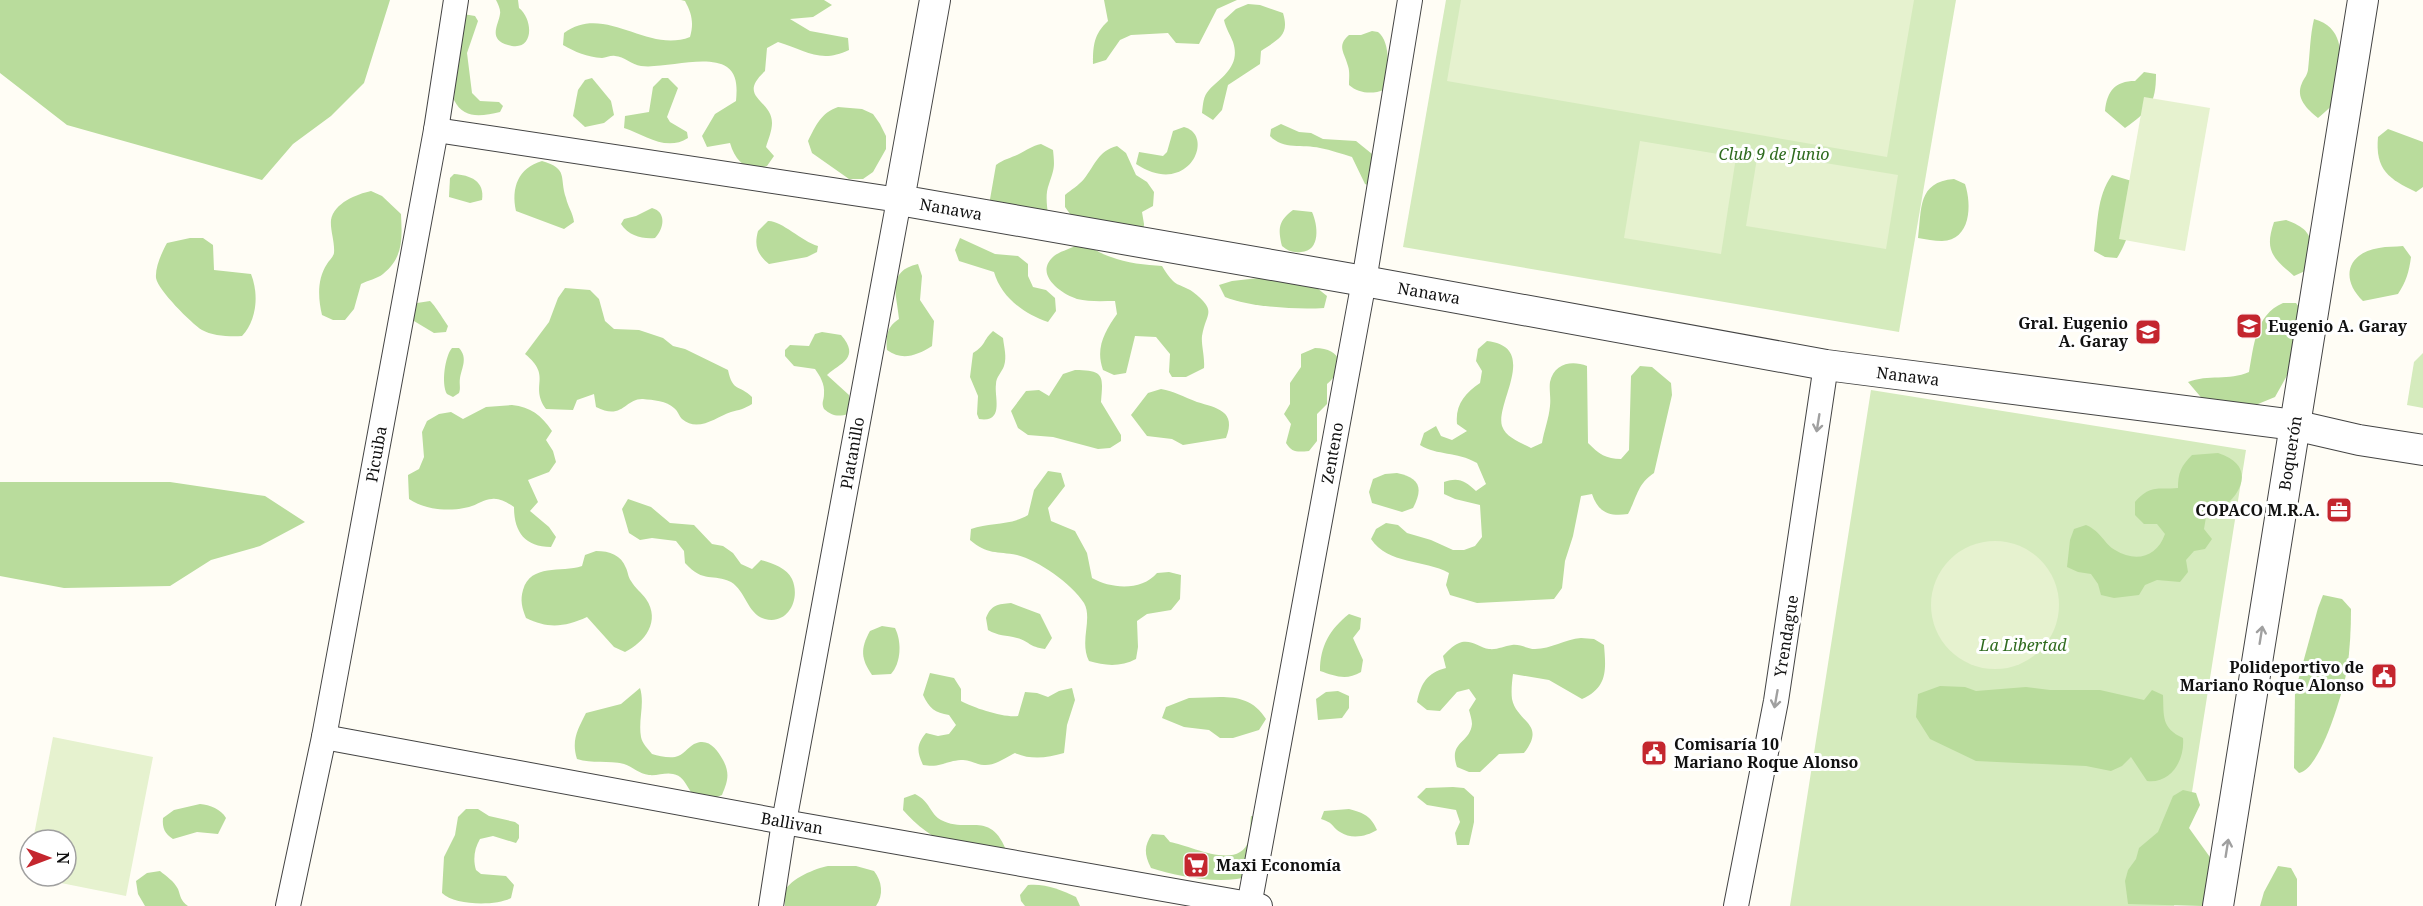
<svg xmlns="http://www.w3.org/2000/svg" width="2423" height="906" font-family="'Noto Serif',serif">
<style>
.green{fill:#d5ebbd}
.forest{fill:#b9dc9c}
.pitch{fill:#e6f2cf}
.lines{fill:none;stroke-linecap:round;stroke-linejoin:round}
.minor-casing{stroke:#444;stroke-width:26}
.tertiary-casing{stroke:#444;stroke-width:32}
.minor{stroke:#fff;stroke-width:24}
.tertiary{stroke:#fff;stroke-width:30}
.oneway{stroke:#a0a0a0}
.labels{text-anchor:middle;stroke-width:6;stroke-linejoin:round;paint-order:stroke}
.park-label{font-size:16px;font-style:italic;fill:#2f6b1f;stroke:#fff}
.street-label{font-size:16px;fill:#111;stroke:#fff}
.poi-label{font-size:16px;font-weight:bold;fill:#111;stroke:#fff;text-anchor:end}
</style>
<rect width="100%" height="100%" fill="#fffdf5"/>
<g class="green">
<path d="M1446,0H1956L1899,332L1403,247Z"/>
<path d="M2423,353V408L2407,405L2414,362Z"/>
<path d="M1871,390L2246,450L2174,906H1790Z"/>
</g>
<g class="forest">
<path d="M0,0H390L364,83L331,116L293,144L262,180L67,125L0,73Z"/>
<path d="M496,0H518L519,8C534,20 534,53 508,45C487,39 499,24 500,14C501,10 498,4 496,0Z"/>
<path d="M681,0H824L832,5L813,17L790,19L810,31L848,38L849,50C820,64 805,50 778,42L767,48L765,71C736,98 772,99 772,123C772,131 768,140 766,147L774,156L767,166C747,172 736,163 730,143L707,147L702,136L715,114L736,101C737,89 738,75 727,67C707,54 664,69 641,66C632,65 624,56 615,56C611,55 606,58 602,58C587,57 575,52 563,45L564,33C605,3 647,54 690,37C694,23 692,14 685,1Z"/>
<path d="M1104,0H1237L1217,9L1199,44L1176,43L1168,33L1131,35L1120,40L1106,60L1093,64C1093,45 1094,34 1108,21Z"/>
<path d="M1248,4L1260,5L1283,13C1290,36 1278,39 1261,51L1260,64L1228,85L1222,110L1213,120L1202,113C1203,105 1203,96 1209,90C1222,77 1241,66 1233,42C1230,34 1226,29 1224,20L1236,9Z"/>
<path d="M463,14L475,16L478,21L467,53L472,93L480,101L499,102L503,106L500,112C482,116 464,120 454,100L456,61Z"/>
<path d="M2314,19C2343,27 2342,53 2339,77C2339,83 2339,91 2337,97C2334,105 2325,112 2318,118C2307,109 2295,98 2302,83C2304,78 2307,76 2308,70C2310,53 2310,36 2314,19Z"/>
<path d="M1372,31L1378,32C1392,43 1388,74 1384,90C1373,94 1359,94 1349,85C1349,79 1350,72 1348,66C1345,53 1336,46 1349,35H1361Z"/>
<path d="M2144,72L2156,74C2156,104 2149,111 2125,128L2105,111C2107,91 2115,81 2135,81Z"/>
<path d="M592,78L611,101L614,115L604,123L585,127L573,116L578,90L585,80Z"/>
<path d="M662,78H668L678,88L667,117L670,122L687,132L688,138C666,152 645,135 624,128L625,116L649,112L653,87Z"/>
<path d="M838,107L862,109L873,114L880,124L886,136V149L873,172L863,179H849L812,153L808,141C816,125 821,113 838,107Z"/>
<path d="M1281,124L1299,132L1311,133L1323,139L1356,141L1377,158L1370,186L1365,184L1352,157C1342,154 1331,150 1320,148C1303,144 1283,150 1270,136L1271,129Z"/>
<path d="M1184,127C1216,135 1189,199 1136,164L1139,152L1163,156L1167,152L1173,131Z"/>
<path d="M2388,129L2423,142V187L2416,192C2389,179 2375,170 2378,137Z"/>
<path d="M1041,144L1053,150C1055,168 1054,169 1049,184C1045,194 1047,205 1048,215L989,205L996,165C1004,159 1011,158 1019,154C1027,150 1032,146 1041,144Z"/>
<path d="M1117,146L1126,153L1136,175L1147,182L1154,192L1153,206L1142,212L1144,224L1143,236L1081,229L1065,207V195C1071,190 1079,185 1084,179C1095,165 1098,151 1117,146Z"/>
<path d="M542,161C569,169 559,177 566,198C568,207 573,213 574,222L564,229L516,211C511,188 518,168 542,161Z"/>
<path d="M454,174C470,175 485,181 482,200L470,203L449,197L450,178Z"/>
<path d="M2112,175L2135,182C2140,202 2129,240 2117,258L2105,257L2094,251C2098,225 2096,197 2112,175Z"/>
<path d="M1954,179L1965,184C1972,205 1971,240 1942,241C1934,241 1926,239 1918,238C1922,209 1917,182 1954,179Z"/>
<path d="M371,191L382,196L401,214C402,238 404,257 383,274C377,279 368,280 361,284L354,309L345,320H333L322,315C318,298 317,279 327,264C329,260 333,258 334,253C335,242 330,230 331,220C334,203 357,194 371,191Z"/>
<path d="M652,208C667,212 664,229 655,238C642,239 629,236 621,224L624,219L636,216Z"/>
<path d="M1293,210L1312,212C1318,225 1321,251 1301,252C1293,253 1288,251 1282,246C1278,229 1278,221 1293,210Z"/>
<path d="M2286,220C2317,231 2313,244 2305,271L2294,276C2273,258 2264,251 2274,222Z"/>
<path d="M768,221C781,220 801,241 818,246L817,252L807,257L769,264C757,254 754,246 758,231Z"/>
<path d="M190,238H203L213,245L214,270L251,274C259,294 257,320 242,336C231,337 212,336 202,330C191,323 158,290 156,278C155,267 162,252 167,243Z"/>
<path d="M960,238L995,254L1018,256L1028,264V276L1033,287L1046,290L1055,298L1056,311L1048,322C1024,314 1001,297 994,272L959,261L955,250Z"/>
<path d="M1075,246C1095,246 1095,252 1111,257C1126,263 1146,265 1162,266C1165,271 1169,277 1173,281C1178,286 1187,287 1193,292C1218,312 1206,312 1202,336C1201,344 1205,357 1204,368L1186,377H1172L1169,372L1170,354L1156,337L1135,336L1126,373L1114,375L1103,370C1095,348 1105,331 1117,314L1115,301C1103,301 1089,302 1077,299C1061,294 1033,274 1054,256C1059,252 1069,249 1075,246Z"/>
<path d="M2403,246L2411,257C2409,272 2406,282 2398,294L2363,301C2340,279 2347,253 2379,248C2387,246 2395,247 2403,246Z"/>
<path d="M918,264L922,276L920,300L934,321L932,346C916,356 902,361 887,350C886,335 887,327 899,319C897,295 886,271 918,264Z"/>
<path d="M1268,277L1317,288L1327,296L1324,308C1298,310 1249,307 1225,297L1219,285L1232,281Z"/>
<path d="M565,288L590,290L599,299L605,321L614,329L639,330L663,338L673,346L685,349L728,370C733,393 739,384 752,397V404C744,409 739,410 731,412C716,417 698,433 682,419C679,416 678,411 674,408C667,401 653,400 643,399C625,398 623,421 596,407L594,394L577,400L573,410L546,409C529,385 553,377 525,354L549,322L558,298Z"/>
<path d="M430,301C434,304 444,320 448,326L446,332L434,333L414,321V308L417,303Z"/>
<path d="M2283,303H2296L2304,314L2294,363L2275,397L2241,411L2205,402L2188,382C2208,374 2229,381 2249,372C2254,346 2255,315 2283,303Z"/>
<path d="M993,331L1003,338C1004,347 1007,357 1004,366C1002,372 996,377 996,384C994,397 1005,423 979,419L977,414L978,396L970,377L973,353C986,345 983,340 993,331Z"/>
<path d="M822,332L841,335C861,358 840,363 827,375L849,395L850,408L848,414C838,417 832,416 824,409C821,402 824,401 824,394C825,384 820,376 815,369L794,366L785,356V350L790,345L809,346L815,334Z"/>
<path d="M1487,341C1540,347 1495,403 1502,426C1506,438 1522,443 1531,448L1542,443C1544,431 1549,418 1550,406C1551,398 1549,389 1550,382C1554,363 1572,360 1587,366L1588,443C1599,454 1606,459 1621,459L1629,450L1631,376L1640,366L1652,367L1671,383L1672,395L1654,473C1637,484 1637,498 1628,514C1609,517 1598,512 1592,494L1581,496L1573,536L1565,561L1562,588L1554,599L1477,603L1450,595L1446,585L1449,573C1424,559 1388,565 1371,539L1376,529L1386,523L1398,525L1407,533L1431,540L1453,550H1464L1475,546L1482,537L1480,505L1455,499L1444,494V482C1459,477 1465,481 1476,491L1486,484L1477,463C1456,451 1438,456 1420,445L1424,433L1436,426L1441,436L1452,440L1467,431L1457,424C1455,405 1465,393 1480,383L1482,371L1476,361L1478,349Z"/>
<path d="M452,348H459C468,358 462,367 460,378C459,384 461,388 459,393L453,397L447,394C441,384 445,356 452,348Z"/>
<path d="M1315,348C1342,348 1347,368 1327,384V404L1317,414V441L1309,451C1298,452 1292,453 1286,443L1291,424L1284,414L1290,404V383L1301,367V354Z"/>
<path d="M1075,370C1105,370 1103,376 1101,402L1121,435V441L1110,448L1098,449L1053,437L1028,435L1018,428L1011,411L1026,391L1039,390L1049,396L1063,374Z"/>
<path d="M1161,389C1174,391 1184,397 1197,402C1217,408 1237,411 1226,438L1183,445L1172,439L1147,436L1131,415L1148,393Z"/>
<path d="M512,405C531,407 541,415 552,431L546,440L553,451L556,462L549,472L528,480L538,502L530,511L549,527L556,537L551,547C525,547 514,532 514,507C508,503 500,498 492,499C484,499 477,505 469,507C450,512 425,510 409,499L408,475L419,469L424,457L422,432L427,421L439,414L451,412L463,419L486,407Z"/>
<path d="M2218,453C2263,467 2236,506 2206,517L2204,529L2212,539L2205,549L2194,551L2186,560L2188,572L2180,582L2157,580L2145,585L2139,595L2114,598L2101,595L2098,584L2091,574L2078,572L2067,567L2070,540L2074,529L2086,525C2102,532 2104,544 2115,550C2136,563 2157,557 2165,534L2157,524H2144L2135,515V502C2151,484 2157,490 2178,488C2178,473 2181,466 2192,455Z"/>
<path d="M1048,471L1061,473L1065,486L1048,508L1051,521L1075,531L1087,553L1092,578C1111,589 1142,591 1157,573L1169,572L1181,575L1180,599L1171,610L1147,614L1137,621L1138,647L1136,659C1121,667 1105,666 1089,661C1079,641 1093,619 1084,603C1072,584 1038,560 1017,555C997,551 987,555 970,540L971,529C990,522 1010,526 1028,515L1034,490Z"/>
<path d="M1397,473C1419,478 1424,487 1413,508L1402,512L1372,503L1369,492L1373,479L1385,474Z"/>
<path d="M0,482H170L265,496L305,522L260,546L211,560L170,586L64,588L0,576Z"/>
<path d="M628,499L651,507L670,523L694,525L712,544L723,546L733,553L741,564L752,569L761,560C772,563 787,568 792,579C801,599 788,625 765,619C747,614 746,591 731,582C713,573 704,584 685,563L684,551L676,541L652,538L640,540L629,533L622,509Z"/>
<path d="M596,551C610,551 621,555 626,568C628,572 628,577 631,581C635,588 642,593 646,599C661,621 645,642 625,652L614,647L587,617C565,627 548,629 526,618C522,608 520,600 523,590C531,563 561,573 582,566L585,555Z"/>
<path d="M2323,595L2342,599L2351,609C2351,629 2350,649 2347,670C2343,691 2321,769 2299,773L2294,768L2295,692L2318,608Z"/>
<path d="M1011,603L1040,614L1052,638L1045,649C1029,647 1029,641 1017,638C1006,635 998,636 988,630L986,618C991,605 998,604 1011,603Z"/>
<path d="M1349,614L1361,618L1360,629L1353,638L1363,660L1361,672C1346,681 1335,676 1320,671C1320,646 1330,629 1349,614Z"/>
<path d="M882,626L895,628C902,642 901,663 891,674L872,675C861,659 860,649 870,631Z"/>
<path d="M1581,638L1594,639L1604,645C1606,670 1608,687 1582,699L1549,680L1513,674C1512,682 1511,691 1512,699C1517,723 1547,723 1524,753L1499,754L1480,772H1469L1457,767C1448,741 1470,744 1472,724C1472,720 1470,714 1469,710L1476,699L1469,689L1457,692L1440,711L1427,710L1417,702C1421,683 1427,673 1446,668L1443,656C1449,650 1454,644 1462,642C1473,640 1480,648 1489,649C1497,650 1504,646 1512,645C1521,644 1527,649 1535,649C1551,649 1565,639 1581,638Z"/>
<path d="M930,673L954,678L961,689V701C974,708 1004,718 1018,716L1025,692L1037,693L1048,697L1059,691L1072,688L1075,700L1067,725L1064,753C1047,758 1031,760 1015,753C1006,757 995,766 984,765C976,765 970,759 961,760C945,761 941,768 923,765C917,752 916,745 926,733L938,736L949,734L956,725L949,715C935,713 929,708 923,695Z"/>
<path d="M1940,686L1965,687L1976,691L2026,687L2050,690H2100L2144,700L2152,690L2163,695C2164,716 2161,728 2183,738C2185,760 2171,784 2147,781L2131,757L2122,766L2111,771L2086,766L1976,761L1930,739L1916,717L1918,694Z"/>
<path d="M640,688C645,704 638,720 641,737C642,743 648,749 652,754C659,756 667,758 675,757C684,755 687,748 694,744C708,737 717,749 723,760C730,773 728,781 722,795C685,812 693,777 673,774C666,772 657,776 649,775C639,774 633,767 624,764C608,760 592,764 577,759C571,740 578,729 586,713L621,704Z"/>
<path d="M1338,691L1349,696V708L1342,718L1318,720L1316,699L1326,692Z"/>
<path d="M1189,698C1219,698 1248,690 1266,719L1259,730L1233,738H1220L1209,730L1184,727L1162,718L1166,707Z"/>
<path d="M1453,787L1464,788L1474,797V822L1469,845H1457L1455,833L1460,822L1456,810L1427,805L1417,797L1426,788Z"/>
<path d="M2183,790L2196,793L2200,805L2189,828L2212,860L2205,901L2202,906L2128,904L2125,881L2128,870L2136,859L2139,848L2158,832L2173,796Z"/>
<path d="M915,794C930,801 930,814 941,820C968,834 990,810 1006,850C990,849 968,852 953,846C934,839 916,825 903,810L904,798Z"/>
<path d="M200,804C210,805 221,809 226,818L218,834L197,832L173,839C165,834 162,828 163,818L174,810Z"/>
<path d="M466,809H478L489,816L515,822L519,825V838L516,843L493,836L480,839C474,849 473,860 476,870L481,874L506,876L514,885L511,898C497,906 455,906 442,893L444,857L455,835L458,817Z"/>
<path d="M1349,809C1364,813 1371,816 1377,830C1367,836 1352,840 1340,832C1331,826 1334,823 1321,819L1324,811Z"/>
<path d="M1251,816L1263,818L1251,876C1222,885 1179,877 1151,868C1144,854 1144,846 1152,834L1164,835L1170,842C1190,845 1239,872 1249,840C1251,833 1250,823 1251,816Z"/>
<path d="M828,866H856L874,871C882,881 884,895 876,906H785C785,902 784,895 785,891C790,879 816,868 828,866Z"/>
<path d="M2278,866L2291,868L2297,879V906H2260L2264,892Z"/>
<path d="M160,871C166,876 174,881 178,889C181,897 180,900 188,906H145L138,894L136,881L147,873Z"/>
<path d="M1028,885C1044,883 1062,890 1076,897L1080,906H1025L1021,901L1020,895Z"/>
</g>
<g class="pitch">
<path d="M1461,0H1914L1887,157L1447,81Z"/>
<path d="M2144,97L2210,108L2185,251L2119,239Z"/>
<path d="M1640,141L1736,157L1721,254L1624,238Z"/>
<path d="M1758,152L1898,175L1886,249L1746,226Z"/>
<circle cx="1995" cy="605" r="64"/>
<path d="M53,737L153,757L126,896L26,876L30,855V876H66V840H33Z"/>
</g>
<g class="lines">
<g class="minor-casing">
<g id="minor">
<path d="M436,130L899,200L784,822L771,906"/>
<path d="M324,737L784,822L1260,906"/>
<path d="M288,906L324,737L436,130L456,0"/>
<path d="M1249,906L1364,281L1410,0"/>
<path d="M1736,906L1776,701L1826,365"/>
</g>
</g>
<g class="tertiary-casing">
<g id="tertiary">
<path d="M935,0L899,200L1364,281L1826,365L2294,425L2359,440L2423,450"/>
<path d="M2218,906L2363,0"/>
</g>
</g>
<use href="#minor" class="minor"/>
<use href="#tertiary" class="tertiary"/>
</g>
<defs><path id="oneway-shaft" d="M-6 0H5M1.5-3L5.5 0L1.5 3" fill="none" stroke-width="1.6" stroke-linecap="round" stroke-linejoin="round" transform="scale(1.5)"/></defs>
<g class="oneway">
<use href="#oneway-shaft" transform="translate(1818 423) rotate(99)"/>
<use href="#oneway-shaft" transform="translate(2261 635) rotate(-81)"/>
<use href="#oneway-shaft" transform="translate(1776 699) rotate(100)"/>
<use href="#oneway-shaft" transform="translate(2227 848) rotate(-81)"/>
</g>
<defs>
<g id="school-square" transform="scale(1.35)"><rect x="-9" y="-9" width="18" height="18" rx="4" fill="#c4262e" stroke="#fff"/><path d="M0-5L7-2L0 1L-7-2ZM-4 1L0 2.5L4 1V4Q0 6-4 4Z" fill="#fff"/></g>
<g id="office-square" transform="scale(1.35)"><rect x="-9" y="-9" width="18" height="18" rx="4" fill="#c4262e" stroke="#fff"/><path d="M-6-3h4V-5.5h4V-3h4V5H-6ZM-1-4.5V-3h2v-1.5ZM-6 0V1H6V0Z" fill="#fff"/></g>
<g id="civic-square" transform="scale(1.35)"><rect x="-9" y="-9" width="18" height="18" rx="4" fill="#c4262e" stroke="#fff"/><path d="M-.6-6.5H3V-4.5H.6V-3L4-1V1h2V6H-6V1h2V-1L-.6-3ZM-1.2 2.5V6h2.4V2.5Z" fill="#fff"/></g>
<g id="supermarket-square" transform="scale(1.35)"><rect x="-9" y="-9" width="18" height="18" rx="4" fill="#c4262e" stroke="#fff"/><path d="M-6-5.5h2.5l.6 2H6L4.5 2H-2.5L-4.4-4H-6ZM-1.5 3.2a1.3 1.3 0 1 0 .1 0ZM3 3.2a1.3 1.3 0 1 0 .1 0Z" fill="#fff"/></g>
</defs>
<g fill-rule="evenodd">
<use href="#school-square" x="2249" y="326"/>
<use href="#school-square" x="2148" y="332"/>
<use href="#office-square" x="2339" y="510"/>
<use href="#civic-square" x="2384" y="676"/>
<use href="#civic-square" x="1654" y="753"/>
<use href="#supermarket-square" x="1196" y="865"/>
</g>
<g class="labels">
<g class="park-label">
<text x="1774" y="160">Club 9 de Junio</text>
<text x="2023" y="651">La Libertad</text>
</g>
<g class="street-label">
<text transform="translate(951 209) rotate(10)" y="6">Nanawa</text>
<text transform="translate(1429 293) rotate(10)" y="6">Nanawa</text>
<text transform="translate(1908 376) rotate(7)" y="6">Nanawa</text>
<text transform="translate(852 453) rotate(-80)" y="6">Platanillo</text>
<text transform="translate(1332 453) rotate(-80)" y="6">Zenteno</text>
<text transform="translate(2290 453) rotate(-81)" y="6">Boquerón</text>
<text transform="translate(376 454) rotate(-80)" y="6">Picuiba</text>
<text transform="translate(1786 636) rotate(-81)" y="6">Yrendague</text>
<text transform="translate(792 823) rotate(10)" y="6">Ballivan</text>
</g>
<g class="poi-label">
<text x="2128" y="329">Gral. Eugenio<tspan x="2128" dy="18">A. Garay</tspan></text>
<text x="2268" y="332" text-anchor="start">Eugenio A. Garay</text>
<text x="2320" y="516">COPACO M.R.A.</text>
<text x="2364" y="673">Polideportivo de<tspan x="2364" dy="18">Mariano Roque Alonso</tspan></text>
<text x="1674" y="750" text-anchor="start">Comisaría 10<tspan x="1674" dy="18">Mariano Roque Alonso</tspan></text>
<text x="1216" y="871" text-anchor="start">Maxi Economía</text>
</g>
</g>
<g transform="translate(48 858) rotate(90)"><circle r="28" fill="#ffffff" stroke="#a0a0a0" stroke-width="1.5"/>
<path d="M0-4.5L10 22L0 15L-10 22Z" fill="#c4262e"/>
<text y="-9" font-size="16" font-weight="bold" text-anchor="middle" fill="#111111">N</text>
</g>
</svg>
